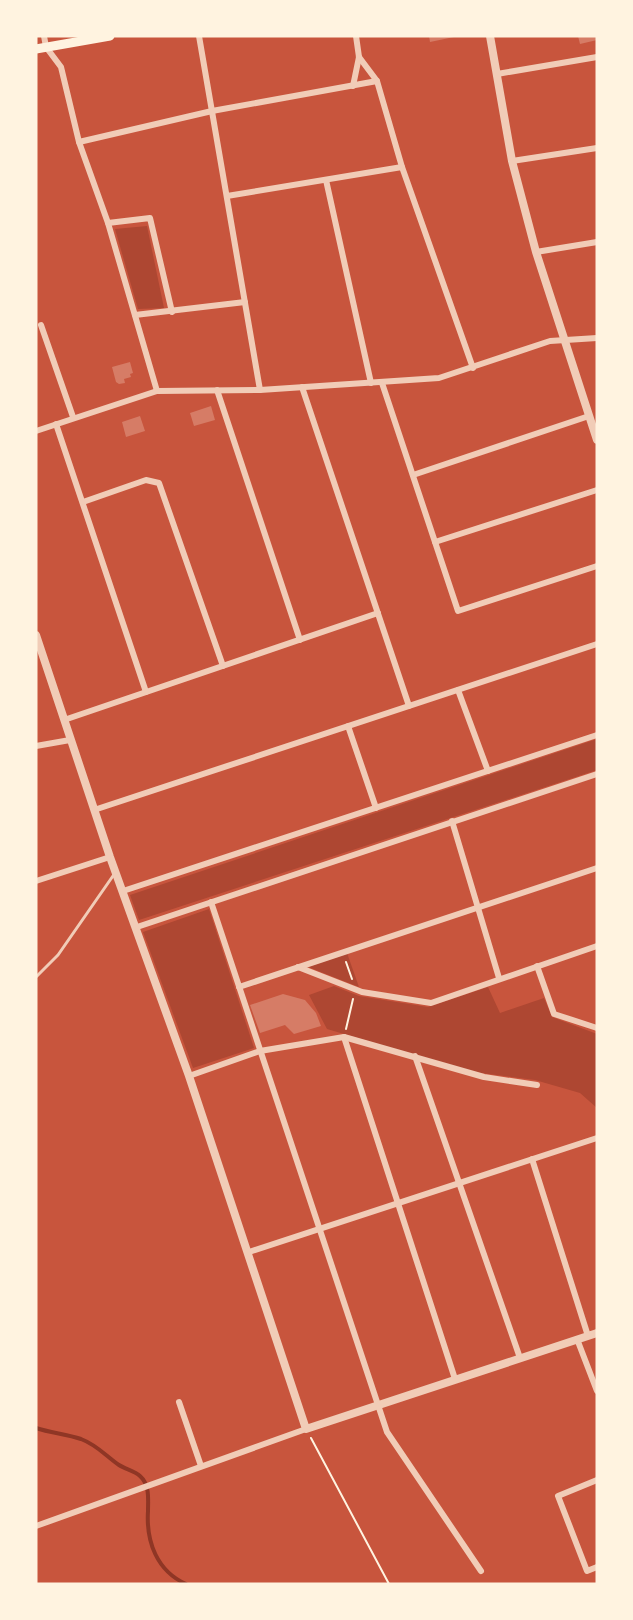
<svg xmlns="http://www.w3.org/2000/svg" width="633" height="1620" font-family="'PT Serif',serif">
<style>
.green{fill:#ae4732}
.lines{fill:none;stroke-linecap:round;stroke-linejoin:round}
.stream{stroke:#8f3625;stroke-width:4}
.building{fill:#d67c66}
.path{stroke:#fff3e0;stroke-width:2}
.service{stroke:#f1ccb7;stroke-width:3}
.minor{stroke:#f1ccb7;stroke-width:6}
.tertiary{stroke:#f1ccb7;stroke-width:8}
.secondary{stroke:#fff3e0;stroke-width:9}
</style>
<rect width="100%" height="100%" fill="#c8553d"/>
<g class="green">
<path d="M147,226L164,308L138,309L115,229Z"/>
<path d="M597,739V770L139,920L130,895Z"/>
<path d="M209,909L254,1048L193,1068L143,932Z"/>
<path d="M347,953L359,987L308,967Z"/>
<path d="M334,986L359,996L428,1007L488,987L500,1013L544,998L552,1017L597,1034V1108L580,1093L535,1080L473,1072L327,1029L309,995Z"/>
</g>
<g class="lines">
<path class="stream" d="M36,1428C51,1433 66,1434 81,1439C97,1445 106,1456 119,1465C125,1469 135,1471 140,1476C150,1485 148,1499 148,1511C146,1542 157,1571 186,1584"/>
</g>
<g class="building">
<path d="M429,36H454V37L430,42Z"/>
<path d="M578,36H597V40L580,44Z"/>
<path d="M130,362L133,373L130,374L131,377L124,379L125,383L119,384L116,382L112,367Z"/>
<path d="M211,406L215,420L194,426L190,413Z"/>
<path d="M140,416L145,431L126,437L122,422Z"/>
<path d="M283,994L305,1000L316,1013L321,1026L294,1034L285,1025L260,1033L250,1005Z"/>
</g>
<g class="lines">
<g class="path">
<path d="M346,962L352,979"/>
<path d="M346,1029L353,999"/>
<path d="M311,1438L389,1584"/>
</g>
<path class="service" d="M36,977L58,955L115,873"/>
<g class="minor">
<path d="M44,36L46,47L61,67L79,142L108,223L157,391"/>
<path d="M199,36L260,390"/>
<path d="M359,57L377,81L402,167L473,368"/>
<path d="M497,74L597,57"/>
<path d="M353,86L359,57L356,36"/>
<path d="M79,142L212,111L377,81"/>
<path d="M512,161L597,148"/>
<path d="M326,180L371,383"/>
<path d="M227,196L402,167"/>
<path d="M108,223L150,218L172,312"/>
<path d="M536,252L597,242"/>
<path d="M135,315L245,302"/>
<path d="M41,325L73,417"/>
<path d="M382,383L458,611L597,566"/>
<path d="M302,387L409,706"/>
<path d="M217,390L300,640"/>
<path d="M56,424L146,692"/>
<path d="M36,431L157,391L260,390L439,378L550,341L597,338"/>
<path d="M413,475L589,416"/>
<path d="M83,502L146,480L159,483L223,666"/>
<path d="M435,542L597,490"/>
<path d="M458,690L488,771"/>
<path d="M64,720L378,613"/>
<path d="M348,726L376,808"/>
<path d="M36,746L70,740"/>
<path d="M94,810L597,644"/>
<path d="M452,821L499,978"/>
<path d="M36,881L110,857"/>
<path d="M123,891L597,735"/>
<path d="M211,902L387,1432L481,1571"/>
<path d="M137,927L597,774"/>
<path d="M537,966L554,1014L597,1028"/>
<path d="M298,967L362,992L431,1003L597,946"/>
<path d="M239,987L597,868"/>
<path d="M344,1037L455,1379"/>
<path d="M415,1056L520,1358"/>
<path d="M189,1076L260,1051L344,1037L484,1077L537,1085"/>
<path d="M532,1159L588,1336"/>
<path d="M249,1252L597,1138"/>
<path d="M577,1339L597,1391"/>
<path d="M179,1402L201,1466"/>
<path d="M597,1480L558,1496L587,1571L597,1567"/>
<path d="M36,1526L306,1429"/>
</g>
<g class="tertiary">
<path d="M490,36L512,161L536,252L597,440"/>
<path d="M36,635L110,857L189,1076L306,1429L597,1333"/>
</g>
<path class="secondary" d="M36,49L110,36"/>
</g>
<rect width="633" height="1620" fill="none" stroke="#fff3e0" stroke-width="75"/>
</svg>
